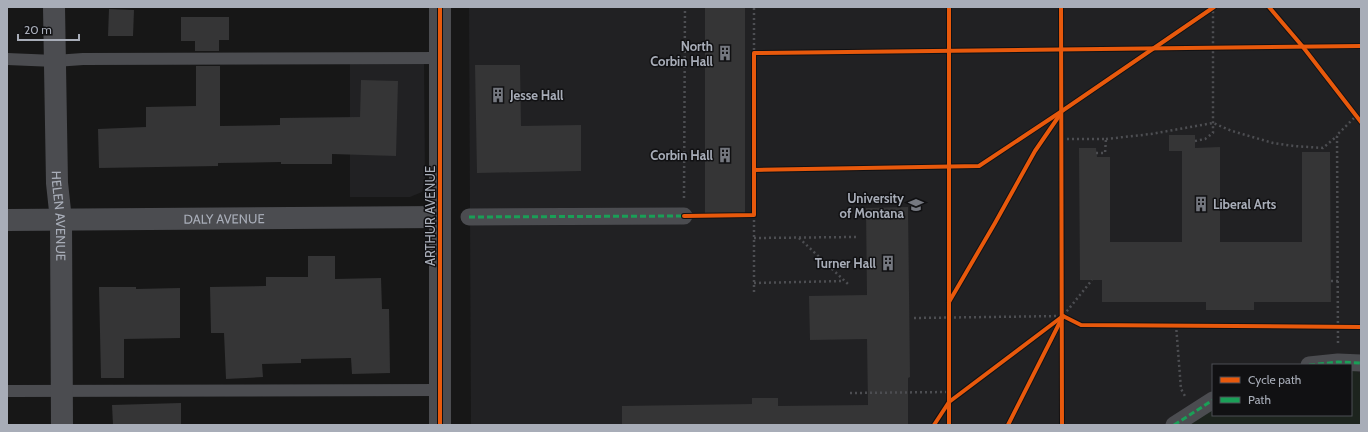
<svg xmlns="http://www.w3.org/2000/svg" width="1368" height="432" font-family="Cabin,sans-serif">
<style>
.built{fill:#212123;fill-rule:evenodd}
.green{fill:#1d241e}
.building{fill:#353536}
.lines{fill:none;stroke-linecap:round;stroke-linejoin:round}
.path{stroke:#4d4e52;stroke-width:2.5;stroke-dasharray:2 3;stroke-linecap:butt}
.service{stroke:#4b4c50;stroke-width:12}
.pedestrian{stroke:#4b4c50;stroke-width:17}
.minor{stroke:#4b4c50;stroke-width:22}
.tertiary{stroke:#4b4c50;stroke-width:22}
.quiet{stroke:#1a9f57;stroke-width:3;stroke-dasharray:6 3;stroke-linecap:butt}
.cycleway-casing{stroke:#111113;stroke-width:6}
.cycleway{stroke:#e8590c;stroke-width:4}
.labels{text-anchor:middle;stroke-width:3;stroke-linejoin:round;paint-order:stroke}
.poi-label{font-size:13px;font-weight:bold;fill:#a8adb8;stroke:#111113;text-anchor:end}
.street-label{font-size:13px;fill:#a8adb8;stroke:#111113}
</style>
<rect width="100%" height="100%" fill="#171717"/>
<g class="built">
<path d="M469,7H1361V425H471ZM1213,365H1351V415H1213Z"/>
<path d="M424,58L425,179L422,192L410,197H350V59Z"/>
</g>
<path class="green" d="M1351,369H1354L1361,375V425H1185L1213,407V415H1351Z"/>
<g class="building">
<rect x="705" y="7" width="40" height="206"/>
<path d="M109,9L134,10L133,36H108Z"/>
<path d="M181,17H229V40H219V51H195V41H181Z"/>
<path d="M475,65H520L521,126L581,125V171L477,173Z"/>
<path d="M196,66H220V126L280,125V118L360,117L361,80L398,81L396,156L332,154V164H281V162L218,163V166L99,168L98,129L146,127V107L196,106Z"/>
<path d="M1169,135H1195V148L1220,147V242H1302V152H1330L1331,302H1254V310H1206V302H1102V280H1080L1079,148H1096L1097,157H1110V242H1182V151H1169Z"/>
<path d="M908,207L910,377L908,378V425H622V406L752,404V398H778V406L868,405L867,339L810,340L809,296L867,295L866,208Z"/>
<path d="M308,256H335V279L381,278L382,309H389L390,373L352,374L351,358L301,359V363L262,364L263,377L226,379L224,333H211L210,287L266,286V277H308Z"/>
<path d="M99,287H136V289L180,288V338L124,339V378H101Z"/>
<path d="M181,403V425H113L112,405Z"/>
</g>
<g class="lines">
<g class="path">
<path d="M754,8V53"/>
<path d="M1062,139H1106L1105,153H1096"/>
<path d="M1106,139L1151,134L1213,123L1232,131L1273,143L1294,146L1323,148L1337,136"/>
<path d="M1195,141L1205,139L1213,133V7"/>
<path d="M684,198L685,7"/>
<path d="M754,238L856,237"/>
<path d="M799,238L848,284"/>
<path d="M1331,281H1338"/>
<path d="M754,283L844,281"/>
<path d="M754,292V215"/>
<path d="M914,318L1063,316L1092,280"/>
<path d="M1176,325L1181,389L1185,396"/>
<path d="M1338,343L1337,135L1356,116"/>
<path d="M850,393L949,392"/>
</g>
<g class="service">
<path d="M7,59L55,61L83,59L440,58"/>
<path d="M7,391L440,390"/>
</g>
<g class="pedestrian">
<path d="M469,217L684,216"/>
<path d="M1309,365L1338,362L1361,363"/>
<path d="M1174,425L1213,400"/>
</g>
<g class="minor">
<path id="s1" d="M54,7L57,183L61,220L62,425"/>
<path id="s2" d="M7,220L440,217"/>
</g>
<path class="tertiary" d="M440,425V7"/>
<g class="quiet">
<path d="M469,217L684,216"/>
<path d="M1309,365L1338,362L1361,363"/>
<path d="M1174,425L1213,400"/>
</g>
<g class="cycleway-casing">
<g id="cycleway">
<path d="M949,7V425"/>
<path d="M1061,7L1062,425"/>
<path d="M1269,7L1303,47L1361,122"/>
<path d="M754,170L979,166L1062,111L1214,7"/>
<path d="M684,216L754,215V53L1361,46"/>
<path d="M949,302L995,223L1035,151L1059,116"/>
<path d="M1063,316L1081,325L1361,327"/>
<path d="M440,425V7"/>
<path d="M934,425L949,402L1063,316"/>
<path d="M1008,425L1062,318"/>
</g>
</g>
<use href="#cycleway" class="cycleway"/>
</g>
<defs>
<g id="building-bare" transform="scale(1.2)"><path d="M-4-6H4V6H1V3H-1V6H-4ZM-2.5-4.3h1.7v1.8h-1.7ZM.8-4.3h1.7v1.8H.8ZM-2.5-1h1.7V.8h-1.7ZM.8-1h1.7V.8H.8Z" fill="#757880" stroke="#111113" stroke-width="2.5" paint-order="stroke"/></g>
<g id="university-bare" transform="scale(1.2)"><path d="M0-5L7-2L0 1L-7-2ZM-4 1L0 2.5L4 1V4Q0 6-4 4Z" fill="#757880" stroke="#111113" stroke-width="2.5" paint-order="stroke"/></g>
</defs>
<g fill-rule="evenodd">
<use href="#building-bare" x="725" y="53"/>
<use href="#building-bare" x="498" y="95"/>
<use href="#building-bare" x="725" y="155"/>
<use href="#building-bare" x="1201" y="204"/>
<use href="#university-bare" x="916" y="205"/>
<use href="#building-bare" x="888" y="263"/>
</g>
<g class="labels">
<g class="poi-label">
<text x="713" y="51">North<tspan x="713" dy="15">Corbin Hall</tspan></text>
<text x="510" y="100" text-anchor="start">Jesse Hall</text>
<text x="713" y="160">Corbin Hall</text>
<text x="904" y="203">University<tspan x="904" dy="15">of Montana</tspan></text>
<text x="1213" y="209" text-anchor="start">Liberal Arts</text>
<text x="876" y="268">Turner Hall</text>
</g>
<g class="street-label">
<text dy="5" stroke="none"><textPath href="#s1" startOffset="209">HELEN AVENUE</textPath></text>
<text transform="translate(430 216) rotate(-90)" y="5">ARTHUR AVENUE</text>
<text dy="5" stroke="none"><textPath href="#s2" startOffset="217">DALY AVENUE</textPath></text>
</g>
</g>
<rect width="1368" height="432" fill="none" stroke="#a8adb8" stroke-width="16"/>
<rect x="1212" y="364" width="140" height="52" fill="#111113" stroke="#4d4f55"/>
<rect x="1220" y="377" width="20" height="6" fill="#e8590c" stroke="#4d4f55"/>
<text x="1248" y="384" font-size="12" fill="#a8adb8">Cycle path</text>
<rect x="1220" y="397" width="20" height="6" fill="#1a9f57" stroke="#4d4f55"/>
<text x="1248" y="404" font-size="12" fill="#a8adb8">Path</text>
<path d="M18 34v6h61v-6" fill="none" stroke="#a8adb8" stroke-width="2"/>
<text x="24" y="34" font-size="12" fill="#a8adb8" stroke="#111113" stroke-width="3" paint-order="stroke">20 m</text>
</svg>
